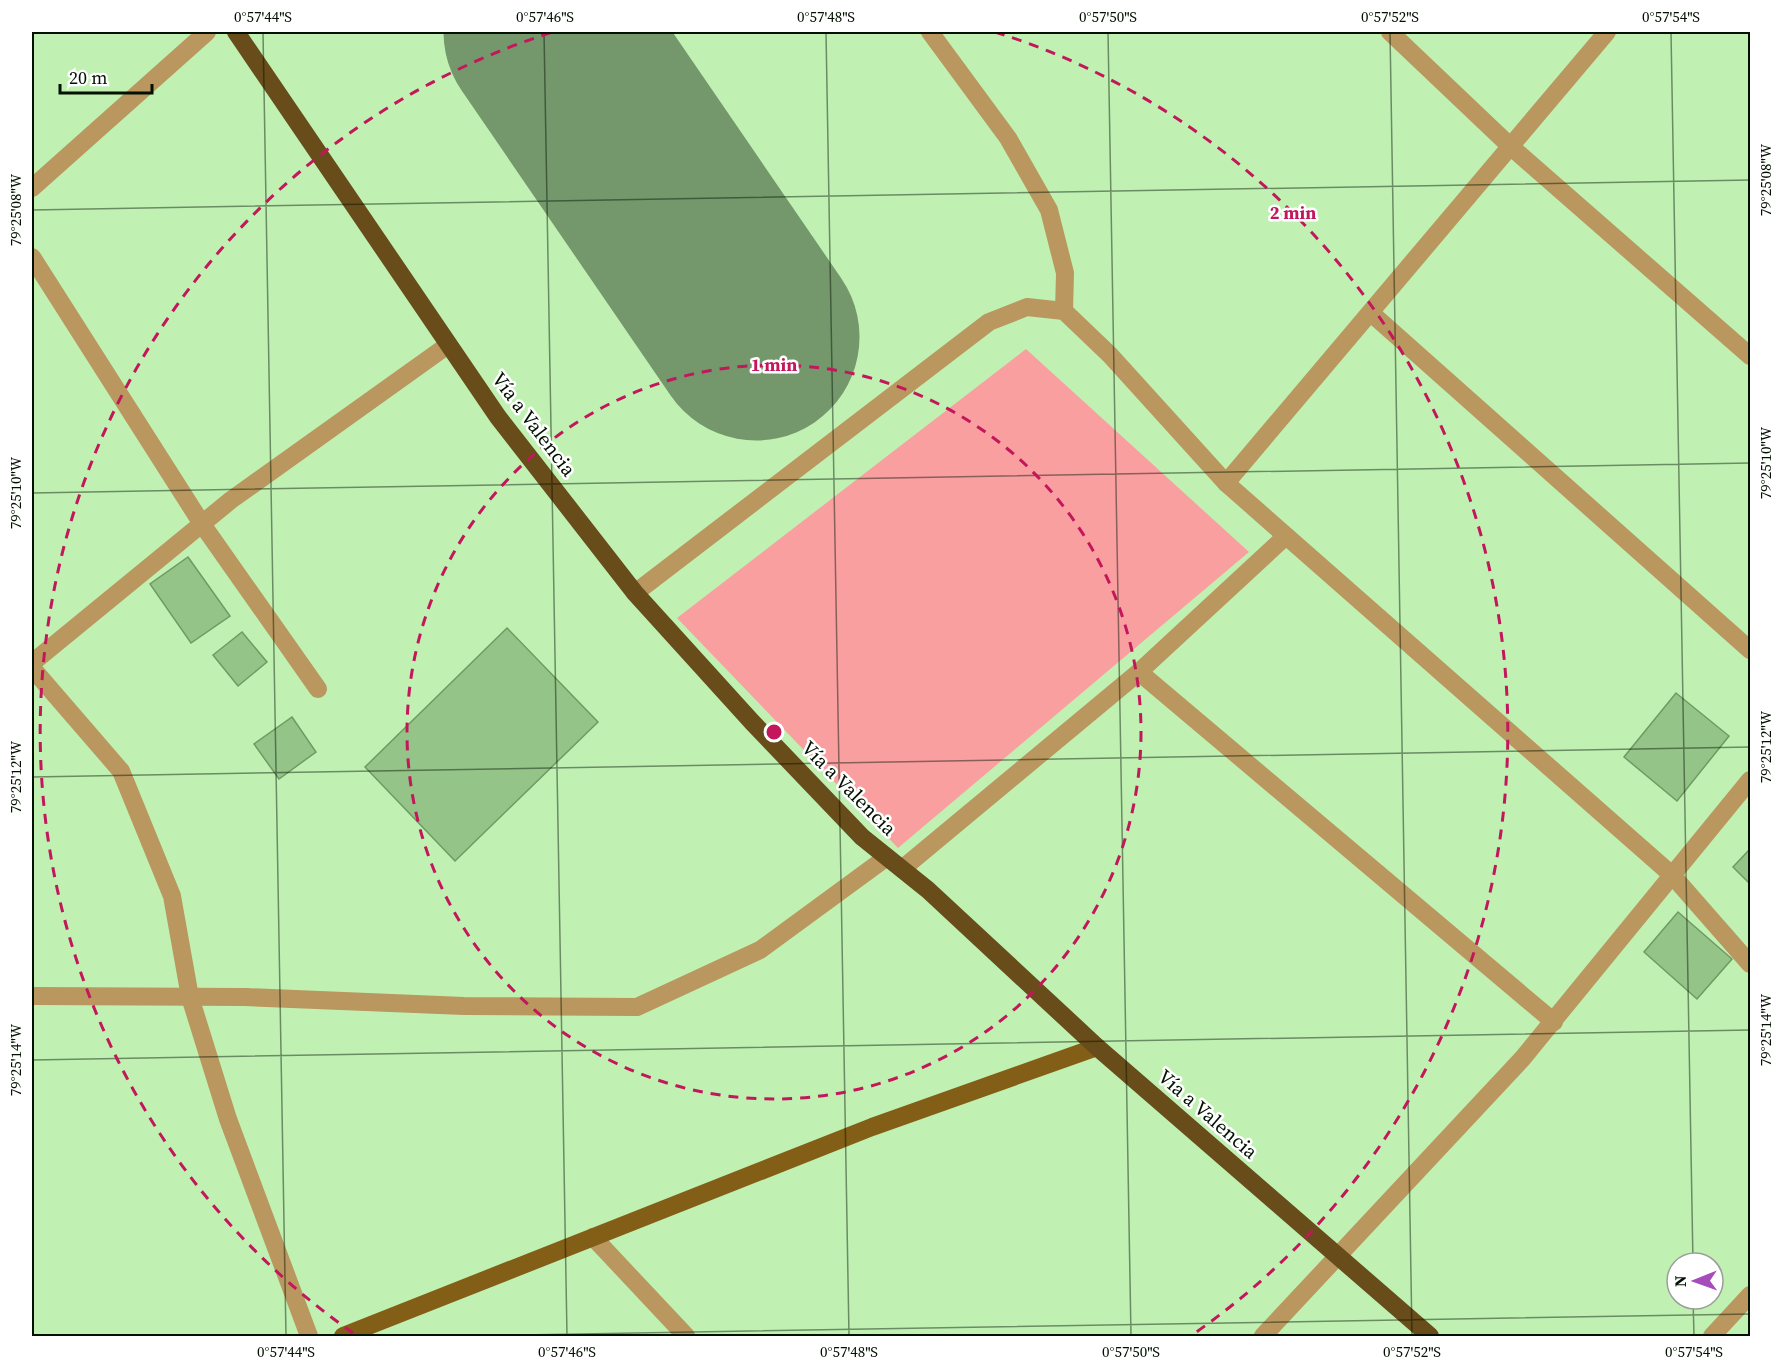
<svg xmlns="http://www.w3.org/2000/svg" width="1782" height="1368" font-family="'Source Serif 4',serif">
<style>
.green{fill:#f99fa0}
.lines{fill:none;stroke-linecap:round;stroke-linejoin:round}
.runway{stroke:#74986c;stroke-width:207}
.building{fill:#95c488;stroke:#6e9b62;stroke-width:1.5}
.minor{stroke:#ba975e;stroke-width:18}
.major{stroke:#835e16;stroke-width:18}
.highway{stroke:#684c1a;stroke-width:18}
.ticks{fill:none;stroke:#031100;stroke-width:1.5;stroke-opacity:0.45}
.ring{fill:none;stroke:#c2185b;stroke-width:3;stroke-dasharray:10 8}
.labels{text-anchor:middle;stroke-width:5;stroke-linejoin:round;paint-order:stroke}
.street-label{font-size:20px;fill:#031100;stroke:#fff}
.centre{fill:#c2185b;stroke:#fff;stroke-width:3}
.ring-label{font-size:18px;text-anchor:middle;font-weight:bold;fill:#c2185b;stroke:#fff;stroke-width:5;stroke-linejoin:round;paint-order:stroke}
.neatline{fill:none;stroke:#031100;stroke-width:2}
.ticks-label{font-size:15px;text-anchor:middle;fill:#031100}
</style>
<rect width="100%" height="100%" fill="#c0f1b3"/>
<path class="green" d="M1026,349L1249,552L898,848L677,618Z"/>
<g class="lines">
<path class="runway" d="M547,32L756,337"/>
</g>
<g class="building">
<path d="M188,557L230,616L191,643L150,584Z"/>
<path d="M507,628L598,722L455,861L365,767Z"/>
<path d="M242,632L267,662L238,686L213,655Z"/>
<path d="M1676,693L1729,736L1677,801L1624,757Z"/>
<path d="M292,717L316,752L279,779L254,744Z"/>
<path d="M1750,849V884L1733,867Z"/>
<path d="M1678,912L1732,959L1697,999L1644,952Z"/>
</g>
<g class="lines">
<g class="minor">
<path d="M930,32L1008,138L1049,210L1065,273L1064,311"/>
<path d="M1390,32L1510,146L1750,356"/>
<path d="M32,188L207,32"/>
<path d="M32,257L202,524L318,689"/>
<path d="M1371,313L1750,650"/>
<path d="M1226,483L1607,32"/>
<path d="M635,593L989,322L1027,307L1064,311L1110,355L1226,483L1672,875L1750,964"/>
<path d="M32,663L231,500L448,345"/>
<path d="M32,668L121,771L172,896L190,997L228,1119L309,1336"/>
<path d="M1139,672L1554,1022"/>
<path d="M902,869L1139,672L1286,536"/>
<path d="M32,996L245,997L464,1006L637,1007L760,950L887,857"/>
<path d="M593,1237L686,1336"/>
<path d="M1263,1336L1522,1059L1750,780"/>
<path d="M1712,1336L1750,1295"/>
</g>
<path class="major" d="M343,1336L872,1127L1097,1047"/>
<path class="highway" d="M236,32L498,417L635,593L752,722L862,837L928,890L1097,1047L1430,1336"/>
</g>
<path class="ticks" d="M263,32L286,1336M544,32L567,1336M826,32L849,1336M1108,32L1131,1336M1390,32L1412,1336M1671,32L1693,1263M32,210L1750,180M32,493L1750,463M32,777L1750,747M32,1060L1750,1030M1693,1299L1694,1336M460,1336L1750,1314"/>
<g class="ring">
<circle cx="774" cy="732" r="367"/>
<path d="M353 1333A734 734 0 0 1 553 32M995 32A734 734 0 0 1 1195 1333"/>
</g>
<g class="labels">
<g class="street-label">
<text transform="translate(534 424) rotate(53)" y="7">Vía a Valencia</text>
<text transform="translate(849 788) rotate(45)" y="7">Vía a Valencia</text>
<text transform="translate(1208 1114) rotate(41)" y="7">Vía a Valencia</text>
</g>
</g>
<circle cx="774" cy="732" r="9" class="centre"/>
<g class="ring-label">
<text x="1293" y="219">2 min</text>
<text x="774" y="371">1 min</text>
</g>
<rect width="1782" height="1368" fill="none" stroke="#ffffff" stroke-width="66"/>
<g transform="translate(1695 1281) rotate(269)"><circle r="28" fill="#ffffff" stroke="#9aa099" stroke-width="1.5"/>
<path d="M0-4.5L10 22L0 15L-10 22Z" fill="#a54dbb"/>
<text y="-9" font-size="16" font-weight="bold" text-anchor="middle" fill="#031100">N</text>
</g>
<path d="M60 84v9h92v-9" fill="none" stroke="#031100" stroke-width="3"/>
<text x="69" y="84" font-size="18" fill="#031100" stroke="#ffffff" stroke-width="4.5" paint-order="stroke">20 m</text>
<rect x="33" y="33" width="1716" height="1302" class="neatline"/>
<g class="ticks-label">
<text x="263" y="22">0°57'44"S</text>
<text x="545" y="22">0°57'46"S</text>
<text x="826" y="22">0°57'48"S</text>
<text x="1108" y="22">0°57'50"S</text>
<text x="1390" y="22">0°57'52"S</text>
<text x="1671" y="22">0°57'54"S</text>
<text transform="translate(1766 180) rotate(-90)" y="5">79°25'08"W</text>
<text transform="translate(16 210) rotate(-90)" y="5">79°25'08"W</text>
<text transform="translate(1766 463) rotate(-90)" y="5">79°25'10"W</text>
<text transform="translate(16 493) rotate(-90)" y="5">79°25'10"W</text>
<text transform="translate(1766 747) rotate(-90)" y="5">79°25'12"W</text>
<text transform="translate(16 777) rotate(-90)" y="5">79°25'12"W</text>
<text transform="translate(1766 1030) rotate(-90)" y="5">79°25'14"W</text>
<text transform="translate(16 1060) rotate(-90)" y="5">79°25'14"W</text>
<text x="286" y="1357">0°57'44"S</text>
<text x="567" y="1357">0°57'46"S</text>
<text x="849" y="1357">0°57'48"S</text>
<text x="1131" y="1357">0°57'50"S</text>
<text x="1412" y="1357">0°57'52"S</text>
<text x="1694" y="1357">0°57'54"S</text>
</g>
</svg>
